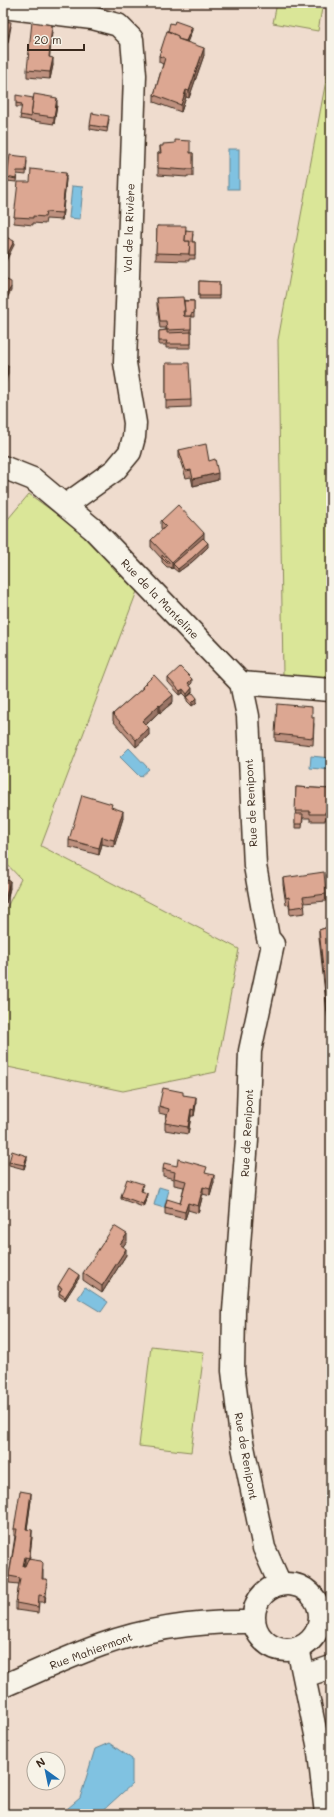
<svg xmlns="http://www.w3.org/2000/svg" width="334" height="1817" font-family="Mali,sans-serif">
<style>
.green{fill:#dae698;stroke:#8a885b}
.water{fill:#80c2e1;stroke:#648593}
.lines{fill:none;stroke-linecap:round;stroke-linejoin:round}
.street-casing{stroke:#3b2a1e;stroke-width:25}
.secondary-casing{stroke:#3b2a1e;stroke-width:25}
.street{stroke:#f7f3e8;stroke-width:22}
.secondary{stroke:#f7f3e8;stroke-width:22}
.wall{fill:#bd907e;stroke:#3b2a1e}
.shaded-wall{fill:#9a7566;stroke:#3b2a1e}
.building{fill:#dca792;stroke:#3b2a1e}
.labels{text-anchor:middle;stroke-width:3;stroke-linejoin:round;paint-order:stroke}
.street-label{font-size:11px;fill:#3b2a1e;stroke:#f7f3e8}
</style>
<rect width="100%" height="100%" fill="#efdcce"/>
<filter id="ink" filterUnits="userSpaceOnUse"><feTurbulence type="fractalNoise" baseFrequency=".025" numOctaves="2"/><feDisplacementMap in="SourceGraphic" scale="8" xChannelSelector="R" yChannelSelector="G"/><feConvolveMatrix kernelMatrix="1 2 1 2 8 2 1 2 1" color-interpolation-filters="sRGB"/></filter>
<g filter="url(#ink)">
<g class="green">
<path d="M277,3H323L318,31L273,23Z"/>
<path d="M331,53V679L283,676L278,340Z"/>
<path d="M29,494L80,531L139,586L41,846L239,949L216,1072L123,1091L3,1066V915L21,879L3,860V525Z"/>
<path d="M151,1346L204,1352L191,1452L139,1446Z"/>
</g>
<g class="water">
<rect x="228" y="149" width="11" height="40"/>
<path d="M72,186L83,187L80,219L69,218Z"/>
<path d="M129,748L149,769L140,777L120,757Z"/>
<path d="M311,756L331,758V770L310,768Z"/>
<path d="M159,1187L169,1190L164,1208L154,1205Z"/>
<path d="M85,1287L108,1302L101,1312L78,1298Z"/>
<path d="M109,1743L132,1759V1784L99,1814H61L80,1798L95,1749Z"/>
</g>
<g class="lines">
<g class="street-casing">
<g id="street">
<path d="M3,7L92,18L118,25L132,39L135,75L125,363L135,423L134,437L130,452L115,470L66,505"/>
<path d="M241,683L331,690"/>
<path d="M305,1676L331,1667"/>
<path d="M3,1686C36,1672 68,1657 101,1645C150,1627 202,1621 254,1622"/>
</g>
</g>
<g class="secondary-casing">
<g id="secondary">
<path d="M3,467L33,479L93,529L241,683L248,716L255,866L268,938L273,944L250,1051L247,1140L234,1311L233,1371L241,1437L264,1548L280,1584"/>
<circle cx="287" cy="1617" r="33"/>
<path d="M298,1648L318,1744L326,1814"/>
</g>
</g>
<use href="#street" class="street"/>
<use href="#secondary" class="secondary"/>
</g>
<g class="wall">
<path d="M200,3H211V4L200,5Z"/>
<path d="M3,21L11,26L8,43L3,42Z"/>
<path d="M192,30L187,42L204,55L189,98L186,97L181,112L154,102V95L163,64L159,62V56L168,31Z"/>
<path d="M52,31L49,57L53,65L50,79L27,77V70Z"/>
<path d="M16,103L57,105L54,124L20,119L22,107H16Z"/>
<path d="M109,119L107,132L90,129V125Z"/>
<path d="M160,146L190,153H193V176H187V177L158,175V153H160Z"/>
<path d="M27,161L26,175L17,174L16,182L7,181V177Z"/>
<path d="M66,179L62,220L46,219L45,224L33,223V225L14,223V217L30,182Z"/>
<path d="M157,226L186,230L193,234L192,242H195V259H189V261L156,260Z"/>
<path d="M199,281L219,282V299H199Z"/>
<path d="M157,298L194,301V317H191V348H166V345H159V331L166,330V328H160L157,305Z"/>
<path d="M166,363L191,400V407L166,408Z"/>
<path d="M3,400L7,408L4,419H3Z"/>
<path d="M179,450L209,461L218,480L193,486L191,477L186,478L179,457Z"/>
<path d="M161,521L204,539L208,547L192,562L178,572L173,568L172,569L170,567H167L162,562V559L151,547V540L162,530L161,528Z"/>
<path d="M168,678L192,683L190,685L192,692L188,696L197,702L192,706L187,701V697L183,693L180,695L168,682Z"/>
<path d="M142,687L173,702L160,713L159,712L146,725L149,735L136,747L113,721V714L142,689Z"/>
<path d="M312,717L314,724L313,745L275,741V734Z"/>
<path d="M296,787L331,789V819H325V821H310V818H303L302,828H295Z"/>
<path d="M123,818L114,847L102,844L99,855L69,847V840Z"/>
<path d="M283,878L326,894V901L304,903L305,913L290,915L289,904L286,905L283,885Z"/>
<path d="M3,879L10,888L6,903L3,902Z"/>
<path d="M331,926V1040L330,1041L319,937V930Z"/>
<path d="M183,1095L196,1104L194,1116H191L188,1134L165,1130V1123L167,1115L159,1113V1106Z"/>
<path d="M27,1159L24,1169L9,1165V1162Z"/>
<path d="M163,1169L207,1174L214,1182L210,1196L203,1194L198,1213L188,1210L185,1219L165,1214V1207L180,1203L184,1187L174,1185V1179L163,1176Z"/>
<path d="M143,1188L142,1191L147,1197L143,1207L121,1199V1196Z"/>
<path d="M127,1241L123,1246L126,1255L102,1293L83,1280V1273Z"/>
<path d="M79,1278L65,1300L59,1296V1293L60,1291L58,1290V1286Z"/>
<path d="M31,1500L27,1529L32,1537L29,1560L43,1570V1579L47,1586L45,1602H39L38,1613L16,1610V1603L19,1584L9,1583V1576L15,1536H14V1529Z"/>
</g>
<g class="shaded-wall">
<path d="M52,25V31L49,64V57Z"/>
<path d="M192,27V30L185,48V44Z"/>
<path d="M204,48V55L189,98V91Z"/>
<path d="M53,58V65L50,79V72Z"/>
<path d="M186,90V97L181,112V105Z"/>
<path d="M57,98V105L54,124V117Z"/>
<path d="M66,173V179L62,220V213Z"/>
<path d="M14,241V245L3,267V263Z"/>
<path d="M5,272V280L3,286V276Z"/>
<path d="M11,287V291L6,300L3,303V299Z"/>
<path d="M8,366V373L3,394V387Z"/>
<path d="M7,401V408L4,419V412Z"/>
<path d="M218,473V480L193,486V479Z"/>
<path d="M204,533V540L173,564V568L172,569V562Z"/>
<path d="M208,543V547L192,562L178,572V569Z"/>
<path d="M192,679V683L188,687V683Z"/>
<path d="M192,688V692L187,697V694Z"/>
<path d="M183,689V693L180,695V691Z"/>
<path d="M173,695V702L160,713V706Z"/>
<path d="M197,698V702L192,706V703Z"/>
<path d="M159,705V712L142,728V721Z"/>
<path d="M149,728V735L136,747V740Z"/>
<path d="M123,811V818L114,847V840Z"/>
<path d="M102,837V844L99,855V848Z"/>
<path d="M10,881V888L6,903V896Z"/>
<path d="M330,1034H331V1040L330,1041Z"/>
<path d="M196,1097V1104L194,1116V1110Z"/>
<path d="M191,1109V1116L188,1134V1127Z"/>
<path d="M27,1156V1159L24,1169V1165Z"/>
<path d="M214,1175V1182L210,1196V1189Z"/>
<path d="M203,1187V1194L198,1213V1206Z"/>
<path d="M147,1193V1197L143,1207V1204Z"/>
<path d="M188,1203V1210L185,1219V1212Z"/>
<path d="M127,1234V1241L120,1251V1244Z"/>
<path d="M126,1249V1255L102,1293V1286Z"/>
<path d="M79,1275V1278L65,1300V1297Z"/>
<path d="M31,1493V1500L26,1536V1529Z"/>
<path d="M32,1530V1537L29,1565V1558Z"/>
<path d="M25,1557V1564L23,1573V1566Z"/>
<path d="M47,1579V1586L45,1602V1596Z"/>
</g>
<g class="building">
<path d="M3,21L11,22L8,39L3,38Z"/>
<path d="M175,21L192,27L186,41L178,39V36L170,33L171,32L168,31L170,23L174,24Z"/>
<path d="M32,22L52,25L49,57L53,58L50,72L27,70Z"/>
<path d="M167,31L178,36V39L204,48L189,91L186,90L181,105L154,95L165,58L159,56Z"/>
<path d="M34,94L57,98L54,117L31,114Z"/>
<path d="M16,95L33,98L31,117L20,115L22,104L16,103Z"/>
<path d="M92,113L109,116L107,128L90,125Z"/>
<path d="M175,140L190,141V153H193V169H187V170L158,168V153H161L160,146H163V144L175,143Z"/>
<path d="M10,155L27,157L26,171H17L16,179L7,177Z"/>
<path d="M31,169L66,173L62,213L46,212L45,217L33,216V218L14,217L18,182H30Z"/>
<path d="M157,226H186L185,241H190L189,254L156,253Z"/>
<path d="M186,230L193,231L192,242H195V255H189L190,241H185Z"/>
<path d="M4,236L14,241L3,263V239Z"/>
<path d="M3,272L5,273L3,279Z"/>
<path d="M5,279L11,282V287L6,296L3,299V282Z"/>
<path d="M199,281L219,282V296H199Z"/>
<path d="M183,297L185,311H183L184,316H191V329L167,330L166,321H160L157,298Z"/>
<path d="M184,301H194V313L191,314V316H184V315H185V311Z"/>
<path d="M167,330V333L191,332V344H166L167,341H159V331Z"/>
<path d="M166,363H189L191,400L166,401Z"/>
<path d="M3,364L8,366L3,387Z"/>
<path d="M3,400L7,401L4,412H3Z"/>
<path d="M206,444L209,461L215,459L218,473L193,479L191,470L186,471L179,450Z"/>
<path d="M178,505L204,533L172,562L151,540L166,526L161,521Z"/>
<path d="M203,538L208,543L192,558L178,569L173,564Z"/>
<path d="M162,555L170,563H167L162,558Z"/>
<path d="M180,667L192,679L188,683L192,688L187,694L183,689L180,691L168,678Z"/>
<path d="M154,675L173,695L160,706L159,705L142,721L149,728L136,740L113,714L143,688L142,687Z"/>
<path d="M193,693L197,698L192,703L187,697Z"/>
<path d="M277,704L312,707V717H314L313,738L275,734Z"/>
<path d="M296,787L331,789V812H325V814H310V811H295Z"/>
<path d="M82,795L112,804L111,807L123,811L114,840L102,837L99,848L69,840Z"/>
<path d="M295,814H303L302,824H295Z"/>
<path d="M324,872L326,894L303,897L305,906L290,908L289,897L286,898L283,878Z"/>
<path d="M3,879L10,881L6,896L3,895Z"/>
<path d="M331,926V1034H330L319,930Z"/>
<path d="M163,1088L183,1092V1095L196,1097L194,1110L191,1109L188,1127L165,1123L169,1109L159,1106Z"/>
<path d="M12,1151L27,1156L24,1165L9,1162Z"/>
<path d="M178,1159L207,1167L205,1173L214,1175L210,1189L203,1187L198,1206L188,1203L185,1212L165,1207L167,1199L180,1203L186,1181L174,1178L175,1172L163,1169L164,1163L177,1166Z"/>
<path d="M127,1179L143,1184L141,1191L147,1193L143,1204L121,1196Z"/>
<path d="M114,1226L127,1234L120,1244L126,1249L102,1286L83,1273Z"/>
<path d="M69,1268L79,1275L65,1297L59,1293L62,1288L58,1286Z"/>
<path d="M20,1491L31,1493L26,1529L32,1530L29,1558L25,1557L23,1566H25L28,1559L41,1561L43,1563L42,1579H47L45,1596L39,1595L38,1607L16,1603L20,1578L9,1576L17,1529H14Z"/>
</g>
</g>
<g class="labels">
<g class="street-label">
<text transform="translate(129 228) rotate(-88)" y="4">Val de la Rivière</text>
<text transform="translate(160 599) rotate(46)" y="4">Rue de la Manteline</text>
<text transform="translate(251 803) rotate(-93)" y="4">Rue de Renipont</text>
<text transform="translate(247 1133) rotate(-87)" y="4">Rue de Renipont</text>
<text transform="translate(246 1456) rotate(80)" y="4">Rue de Renipont</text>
<text transform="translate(91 1651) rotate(-20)" y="4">Rue Mahiermont</text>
</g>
</g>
<rect width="334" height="1817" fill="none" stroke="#f7f3e8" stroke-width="16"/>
<rect x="8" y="8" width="318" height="1801" fill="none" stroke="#3b2a1e" stroke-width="1.5" filter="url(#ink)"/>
<g transform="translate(46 1771) rotate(327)"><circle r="19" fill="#f7f3e8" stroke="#aca397"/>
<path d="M0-3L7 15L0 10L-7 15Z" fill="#1f6fb2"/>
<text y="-6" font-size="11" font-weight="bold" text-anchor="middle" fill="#3b2a1e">N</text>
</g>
<path d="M28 44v6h56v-6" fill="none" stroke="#3b2a1e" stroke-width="2"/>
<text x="34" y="44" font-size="12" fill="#3b2a1e" stroke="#f7f3e8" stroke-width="3" paint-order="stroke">20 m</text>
</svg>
